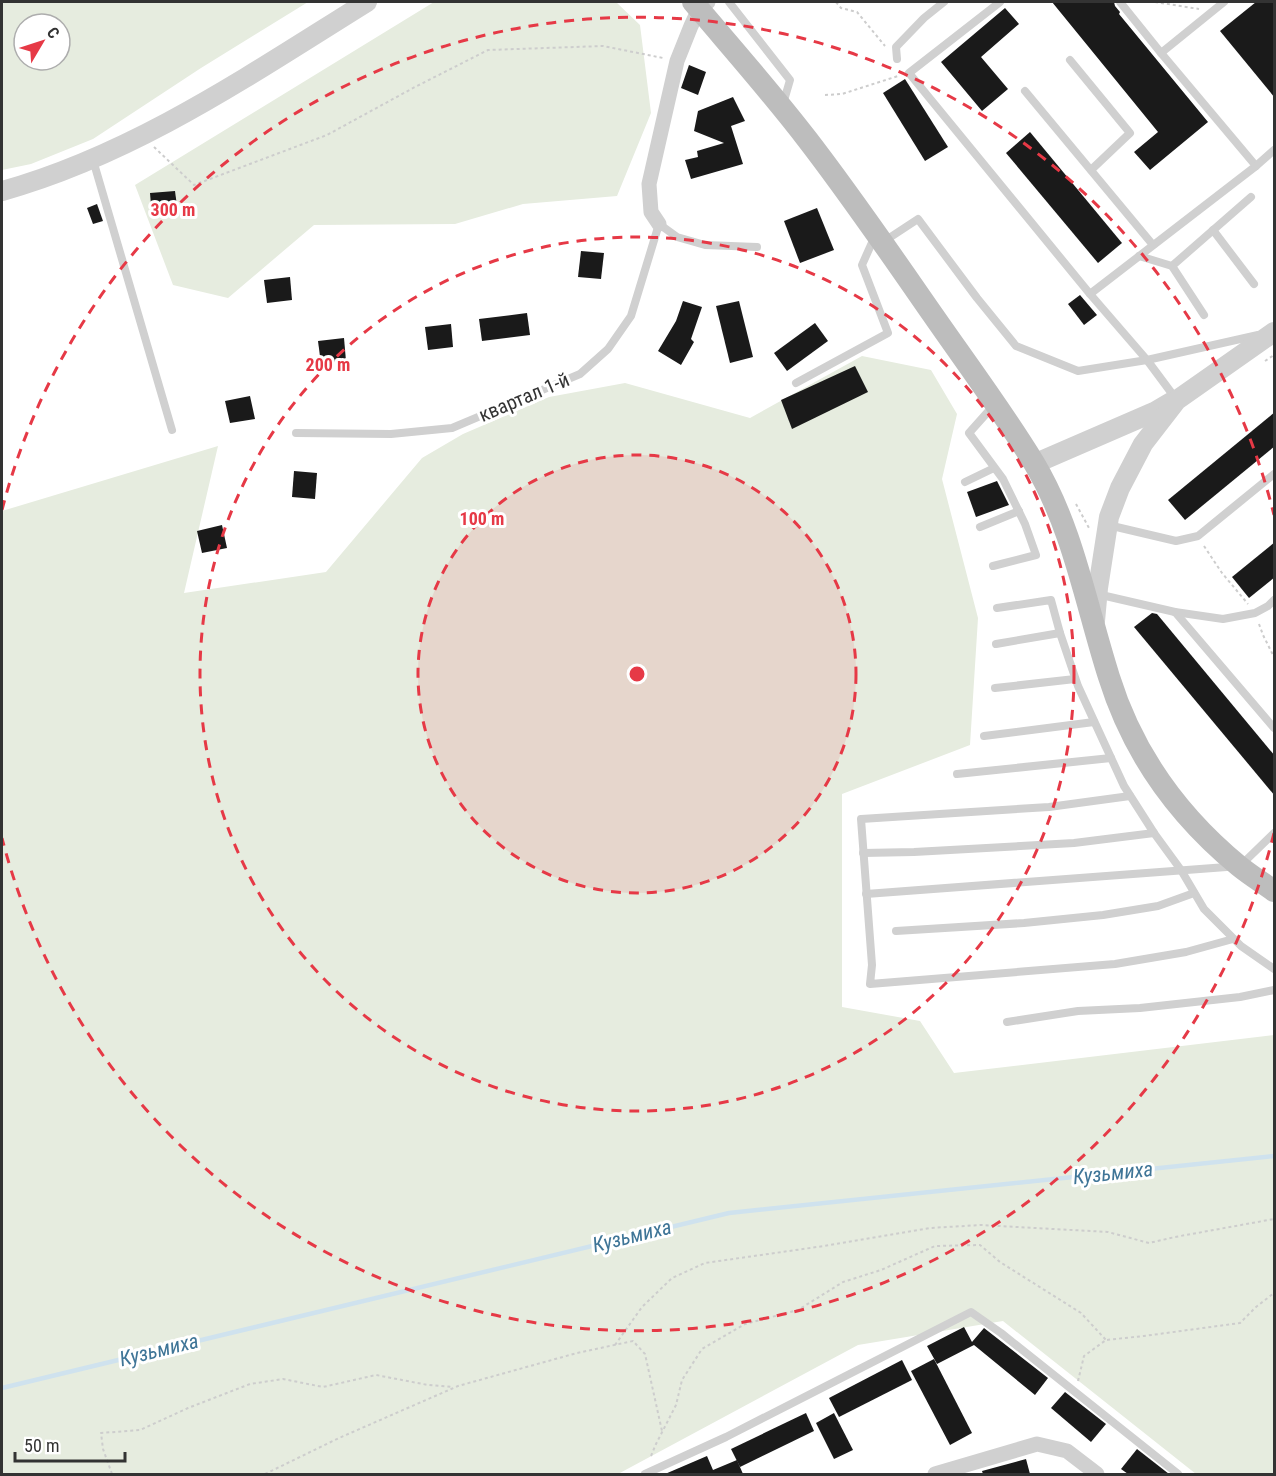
<svg xmlns="http://www.w3.org/2000/svg" width="1276" height="1476" font-family="'Roboto Condensed',sans-serif">
<style>
.green{fill:#e6ecdf;fill-rule:evenodd}
.lines{fill:none;stroke-linecap:round;stroke-linejoin:round}
.stream{stroke:#cfe2ee;stroke-width:4.5}
.building{fill:#1a1a1a}
.path{stroke:#cdcdcd;stroke-width:2;stroke-dasharray:3 3;stroke-linecap:butt}
.service{stroke:#d0d0d0;stroke-width:8}
.minor{stroke:#d0d0d0;stroke-width:15}
.tertiary{stroke:#d0d0d0;stroke-width:20}
.secondary{stroke:#bdbdbd;stroke-width:22}
.ring{fill:none;stroke:#e63946;stroke-width:3;stroke-dasharray:10 8}
.labels{text-anchor:middle;stroke-width:6;stroke-linejoin:round;paint-order:stroke}
.street-label{font-size:20px;fill:#333;stroke:#fff}
.water-label{font-size:21px;font-style:italic;fill:#3f7597;stroke:#fff}
.centre{fill:#e63946;stroke:#fff;stroke-width:3}
.ring-label{font-size:18px;text-anchor:middle;font-weight:bold;fill:#e63946;stroke:#fff;stroke-width:6;stroke-linejoin:round;paint-order:stroke}
</style>
<rect width="100%" height="100%" fill="#fff"/>
<g class="green">
<path d="M2,2H308L201,68L93,139L31,164L2,170ZM24,24H60V60H24Z"/>
<path d="M434,2H616L640,25L651,113L617,196L523,204L455,224L314,225L228,298L173,285L135,185Z"/>
<path d="M862,356L931,370L957,414L942,479L978,618L970,745L842,794V1007L920,1021L954,1073L1274,1035V1474H1196L1003,1321L858,1345L618,1474H2V511L218,446L184,593L326,572L422,458L463,434L549,397L625,383L750,418Z"/>
</g>
<g class="lines">
<path class="stream" d="M2,1388L729,1213L1274,1156"/>
</g>
<g class="building">
<path d="M1052,2H1114L1115,6L1120,12L1119,14L1208,122L1150,170L1134,152L1158,132Z"/>
<path d="M1256,2H1275V98L1220,31Z"/>
<path d="M1005,8L1019,24L981,57L1008,89L982,111L941,62Z"/>
<path d="M689,65L706,72L698,95L681,88Z"/>
<path d="M905,79L948,147L925,161L883,93Z"/>
<path d="M733,97L745,121L731,126L743,164L691,179L685,160L698,157L697,151L724,143L694,131L698,111Z"/>
<path d="M1030,132L1122,243L1098,263L1006,153Z"/>
<path d="M175,191L178,214L152,217L150,193Z"/>
<path d="M97,204L103,221L93,224L87,208Z"/>
<path d="M817,208L834,250L800,263L784,221Z"/>
<path d="M581,251L604,253L601,279L578,277Z"/>
<path d="M290,277L292,300L267,303L264,280Z"/>
<path d="M1080,295L1097,315L1084,325L1068,304Z"/>
<path d="M683,301L702,307L691,339L694,342L681,365L658,351L676,321Z"/>
<path d="M739,301L753,357L730,363L716,306Z"/>
<path d="M527,313L530,335L482,341L479,319Z"/>
<path d="M815,323L828,341L787,371L774,353Z"/>
<path d="M451,324L453,347L428,350L425,327Z"/>
<path d="M344,338L346,361L321,364L318,341Z"/>
<path d="M855,366L868,392L792,429L781,400Z"/>
<path d="M250,396L255,419L230,423L225,401Z"/>
<path d="M1275,412V446L1185,520L1168,500Z"/>
<path d="M294,471L317,473L315,499L292,497Z"/>
<path d="M997,481L1009,505L976,517L967,492Z"/>
<path d="M222,525L227,548L202,553L197,531Z"/>
<path d="M1275,542V577L1249,598L1232,577Z"/>
<path d="M1152,613L1157,614L1275,756V796L1134,627Z"/>
<path d="M964,1327L972,1342L984,1328L1048,1378L1035,1395L974,1345L937,1364L927,1346Z"/>
<path d="M934,1359L972,1433L950,1445L911,1371Z"/>
<path d="M902,1360L912,1380L839,1417L829,1398Z"/>
<path d="M1065,1392L1106,1424L1091,1442L1051,1408Z"/>
<path d="M806,1413L814,1431L740,1467L731,1449Z"/>
<path d="M834,1413L853,1450L834,1459L816,1423Z"/>
<path d="M1137,1449L1169,1474H1128L1121,1469Z"/>
<path d="M707,1456L713,1470L737,1460L743,1474H665Z"/>
<path d="M1026,1459L1030,1474H983L982,1471Z"/>
</g>
<g class="lines">
<g class="path">
<path d="M836,2L841,8L857,12L885,46"/>
<path d="M1155,2L1199,9"/>
<path d="M825,95L842,94L898,76"/>
<path d="M154,147L194,185L327,135L415,87L488,50L603,46L663,58"/>
<path d="M1265,361L1274,355"/>
<path d="M1076,504L1089,528"/>
<path d="M1204,546L1222,573L1248,604"/>
<path d="M1259,624L1263,635L1274,657"/>
<path d="M615,1345L642,1307L672,1278L705,1263L824,1246L930,1228L981,1225L1108,1232L1149,1243L1175,1237L1274,1219"/>
<path d="M1078,1381L1084,1356L1106,1340L1144,1336L1240,1323L1256,1307L1274,1293"/>
<path d="M651,1456L656,1444L676,1405L682,1380L702,1349L745,1324L798,1310L843,1282L881,1270L935,1246L980,1245L1000,1262L1081,1313L1106,1340"/>
<path d="M112,1474L103,1449L101,1433L140,1430L188,1408L250,1384L283,1379L323,1387L376,1375L428,1385L453,1387"/>
<path d="M265,1474L339,1438L458,1386L577,1353L633,1341L645,1354L662,1431"/>
</g>
<g class="service">
<path d="M729,2L790,80L783,104"/>
<path d="M1000,2L909,73L1090,294"/>
<path d="M1120,2L1161,53L1256,166L1090,294L1147,360L1176,399"/>
<path d="M1161,53L1224,2"/>
<path d="M897,59L896,47L924,18L944,2"/>
<path d="M1070,60L1130,133L1091,170"/>
<path d="M1025,91L1153,245"/>
<path d="M93,160L172,430"/>
<path d="M1256,166L1274,150"/>
<path d="M1213,230L1254,284"/>
<path d="M883,242L918,219L977,298L1016,346L1078,371L1147,360L1258,335"/>
<path d="M1139,256L1172,266L1204,315"/>
<path d="M1172,266L1251,197"/>
<path d="M796,383L888,333L862,265L874,238"/>
<path d="M296,433L391,434L452,428L580,374L608,349L631,316L659,224L677,237L705,245L757,247"/>
<path d="M965,482L994,468"/>
<path d="M1108,525L1176,541L1198,536L1274,474"/>
<path d="M980,527L1019,511"/>
<path d="M993,566L1036,555L1025,524L1003,479L969,433L994,405"/>
<path d="M1097,594L1175,612L1274,728"/>
<path d="M997,608L1051,600L1060,633L1078,686L1124,786L1154,833L1181,870L1204,909L1241,946L1274,969"/>
<path d="M1175,612L1223,619L1255,613L1268,606L1274,600"/>
<path d="M996,644L1060,633"/>
<path d="M995,688L1075,679"/>
<path d="M984,736L1094,722"/>
<path d="M957,774L1111,758"/>
<path d="M1130,796L1049,807L861,819L872,965L870,984L1115,964L1186,952L1233,939"/>
<path d="M863,853L914,852L1074,843L1154,833"/>
<path d="M866,894L1240,866L1274,833"/>
<path d="M896,931L1024,923L1103,915L1158,906L1194,893"/>
<path d="M1007,1022L1078,1011L1140,1008L1240,997L1274,990"/>
<path d="M645,1474L726,1437L971,1312L1001,1333L1178,1474"/>
</g>
<g class="minor">
<path d="M659,224L651,212L649,184L677,61L691,26L699,9L708,2"/>
<path d="M935,1474L1037,1444L1067,1451L1097,1474"/>
</g>
<g class="tertiary">
<path d="M2,191C135,154 251,74 367,2"/>
<path d="M1034,464L1154,412L1171,402"/>
<path d="M1095,621L1098,588L1109,517L1120,488L1143,444L1177,400L1274,332"/>
</g>
<path class="secondary" d="M693,2C731,47 771,92 807,139C851,196 892,256 933,315C967,364 1003,412 1034,463C1073,528 1086,605 1109,677C1133,754 1177,815 1239,866C1250,875 1263,883 1274,891"/>
</g>
<circle cx="637" cy="674" r="219" fill="#e63946" fill-opacity=".12"/>
<g class="ring">
<circle cx="637" cy="674" r="219"/>
<circle cx="637" cy="674" r="437"/>
<path d="M1274 833A656 656 0 0 1 2 838M2 510A656 656 0 0 1 1274 515"/>
</g>
<g class="labels">
<g class="street-label">
<text transform="translate(524 397) rotate(-23)" y="7">квартал 1-й</text>
</g>
<g class="water-label">
<text transform="translate(1113 1173) rotate(-6)" y="7">Кузьмиха</text>
<text transform="translate(632 1236) rotate(-14)" y="7">Кузьмиха</text>
<text transform="translate(159 1350) rotate(-14)" y="7">Кузьмиха</text>
</g>
</g>
<circle cx="637" cy="674" r="9" class="centre"/>
<g class="ring-label">
<text x="173" y="216">300 m</text>
<text x="328" y="371">200 m</text>
<text x="482" y="525">100 m</text>
</g>
<rect width="1276" height="1476" fill="none" stroke="#333333" stroke-width="6"/>
<g transform="translate(42 42) rotate(51)"><circle r="28" fill="#ffffff" stroke="#adadad" stroke-width="1.5"/>
<path d="M0-4.5L10 22L0 15L-10 22Z" fill="#e63946"/>
<text y="-9" font-size="16" font-weight="bold" text-anchor="middle" fill="#333333">С</text>
</g>
<path d="M15 1452v9h110v-9" fill="none" stroke="#333333" stroke-width="3"/>
<text x="24" y="1452" font-size="18" fill="#333333" stroke="#ffffff" stroke-width="4.5" paint-order="stroke">50 m</text>
</svg>
